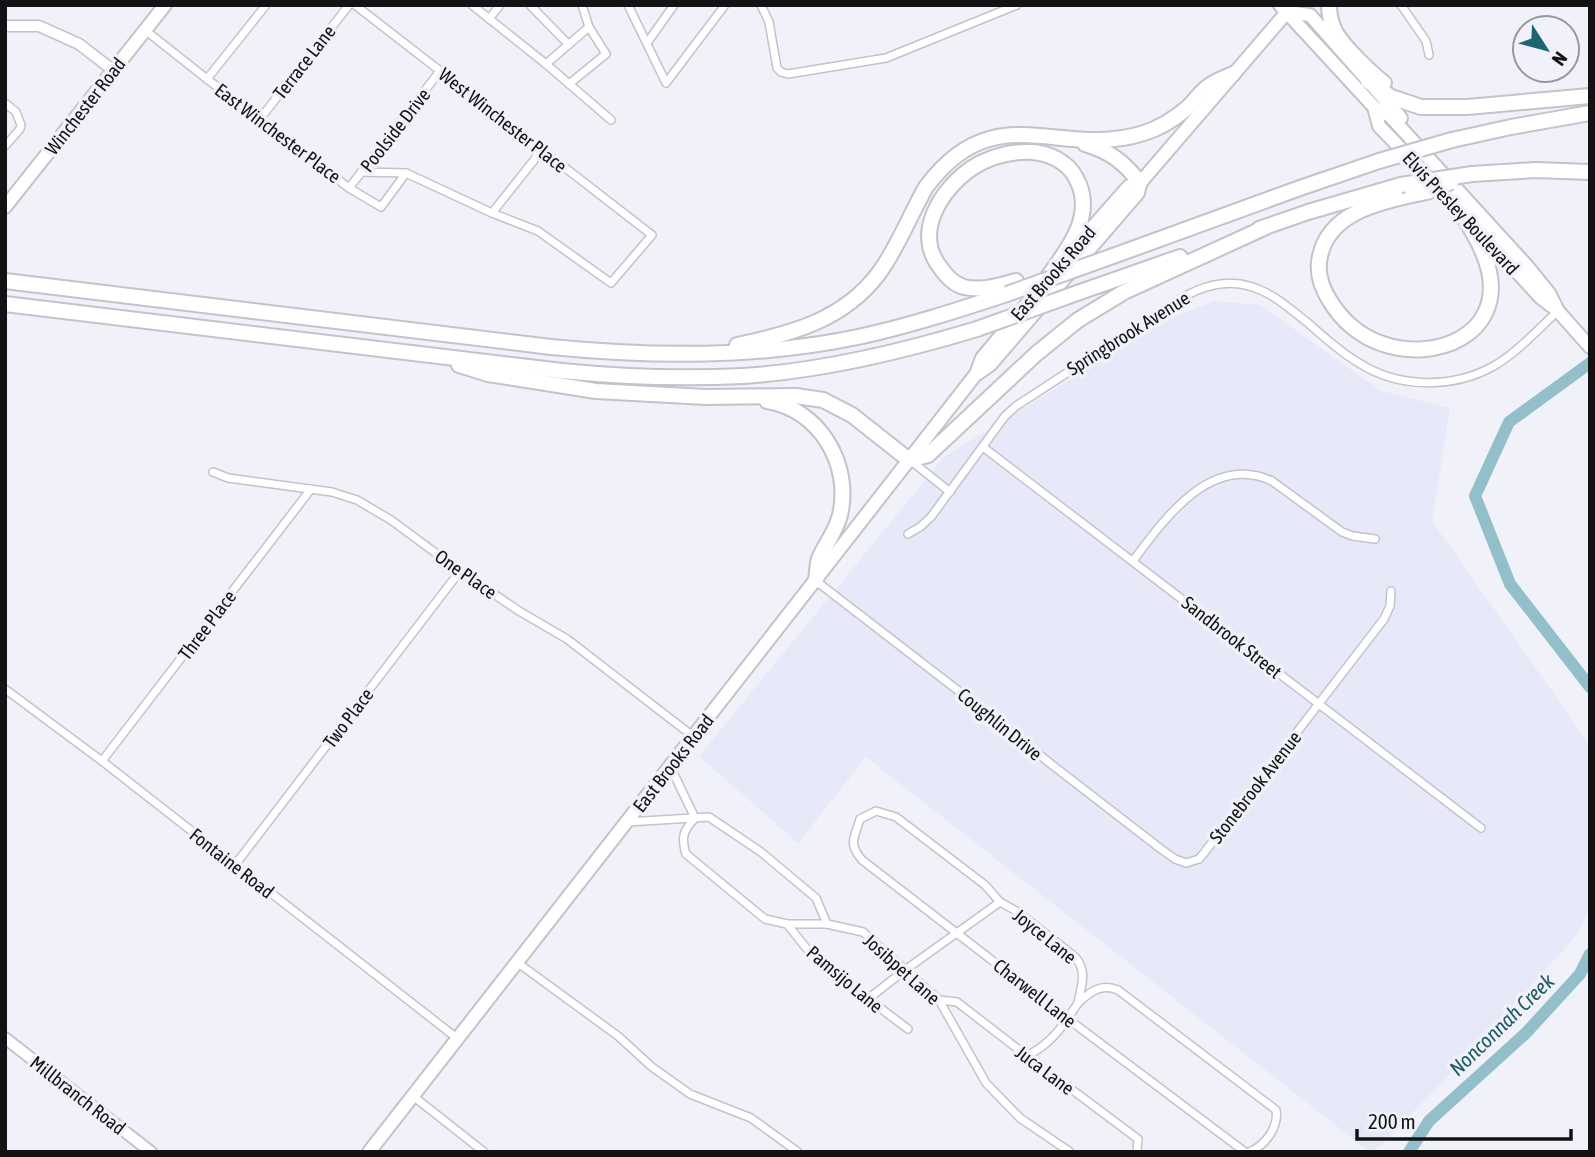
<svg xmlns="http://www.w3.org/2000/svg" width="1595" height="1157" font-family="'Asap Condensed',sans-serif">
<style>
.built{fill:#e7e8f8}
.lines{fill:none;stroke-linecap:round;stroke-linejoin:round}
.river{stroke:#93bfca;stroke-width:12}
.minor-casing{stroke:#c2c3cb;stroke-width:10}
.tertiary-casing{stroke:#c2c3cb;stroke-width:13}
.secondary-casing{stroke:#c2c3cb;stroke-width:14}
.primary-casing{stroke:#c2c3cb;stroke-width:16}
.motorway-casing{stroke:#c2c3cb;stroke-width:18}
.minor{stroke:#fff;stroke-width:7}
.tertiary{stroke:#fff;stroke-width:10}
.secondary{stroke:#fff;stroke-width:10}
.primary{stroke:#fff;stroke-width:12}
.motorway{stroke:#fff;stroke-width:14}
.motorway-bridge-casing{stroke:#c2c3cb;stroke-width:18;stroke-linecap:butt}
.motorway-bridge{stroke:#fff;stroke-width:14}
.labels{text-anchor:middle;stroke-width:7;stroke-linejoin:round;paint-order:stroke}
.street-label{font-size:19px;fill:#121315;stroke:#f0f1f9}
.water-label{font-size:21px;font-style:italic;fill:#1f5a67;stroke:#f0f1f9}
</style>
<rect width="100%" height="100%" fill="#f0f1f9"/>
<path class="built" d="M1215,301L1260,305L1381,391L1450,408L1432,521L1590,745V909L1576,936L1457,1067L1374,1152H1370L866,757L798,843L699,756L945,456L1175,316Z"/>
<g class="lines">
<g class="river">
<path d="M1590,363L1509,422L1475,496L1510,584L1590,687"/>
<path d="M1409,1152L1429,1121L1526,1033L1580,974L1590,954"/>
</g>
<g class="minor-casing">
<g id="minor">
<path d="M355,5L652,235L611,283L538,231L492,213L406,173L361,172"/>
<path d="M472,5L546,64L611,120"/>
<path d="M530,5L568,44"/>
<path d="M628,5L666,83L725,5"/>
<path d="M761,5L769,22L777,68L781,72L788,74L886,58L1017,5"/>
<path d="M1401,5L1426,41L1429,55"/>
<path d="M489,19L500,5"/>
<path d="M145,30L207,79L349,188L381,207L406,173"/>
<path d="M647,43L674,5"/>
<path d="M546,64L589,27"/>
<path d="M207,79L266,5"/>
<path d="M569,84L606,54L589,27L582,5"/>
<path d="M5,103L16,112L21,125L20,129L5,146"/>
<path d="M260,119L349,5"/>
<path d="M349,188L440,71"/>
<path d="M492,213L542,150"/>
<path d="M983,447L1481,828"/>
<path d="M910,460L950,492"/>
<path d="M213,472L228,478L332,492L357,500L391,520L460,571L519,611L567,639L694,737"/>
<path d="M908,534L920,527L931,517L1005,416L1016,406L1182,298C1202,286 1227,279 1249,286C1272,292 1290,309 1308,323C1324,337 1340,352 1359,363C1398,388 1451,389 1492,367C1517,353 1537,330 1558,311"/>
<path d="M1133,561C1165,518 1211,453 1272,481L1342,532L1353,536L1375,539"/>
<path d="M816,581L995,719L1051,764L1161,849L1175,859L1186,863L1199,859L1204,853L1384,619L1390,606L1391,591"/>
<path d="M5,689L102,761L458,1039"/>
<path d="M102,761L311,489"/>
<path d="M670,766L695,818"/>
<path d="M695,818C683,831 681,837 686,854L765,919L787,924H827L863,932L939,1000L986,1083L1020,1118L1070,1152"/>
<path d="M627,822L709,817L761,852L816,898L827,924"/>
<path d="M235,865L460,571"/>
<path d="M787,924L815,959L908,1029"/>
<path d="M518,963L618,1036L652,1067L690,1094L751,1118L798,1152"/>
<path d="M868,999L905,970L1000,902"/>
<path d="M939,1000L957,1002L1027,1056L1138,1139L1137,1152"/>
<path d="M1027,1056C1052,1043 1063,1026 1078,1003"/>
<path d="M413,1096L484,1152"/>
<path d="M1245,1152L1068,1019L862,860C848,843 854,839 860,819L876,811L896,817L985,885L1000,902L1018,912L1075,957C1088,971 1081,987 1078,1003C1090,992 1101,983 1118,990L1276,1110C1279,1127 1265,1146 1249,1152"/>
</g>
</g>
<g class="tertiary-casing">
<path id="tertiary" d="M5,26H39L79,44L114,71"/>
</g>
<g class="secondary-casing">
<path id="secondary" d="M5,1038L151,1152"/>
</g>
<g class="primary-casing">
<g id="primary">
<path d="M1280,5L1374,107L1390,116L1527,266L1549,293L1558,311"/>
<path d="M1287,12L1310,15L1401,118"/>
<path d="M1374,107L1379,126L1459,209L1541,298L1558,311L1590,347"/>
<path d="M5,207L165,5"/>
<path d="M1068,255L1129,186L1140,183"/>
<path d="M977,374L990,365L1138,193L1140,183L1287,12"/>
<path d="M369,1152L976,374L982,358L1043,285"/>
</g>
</g>
<g class="motorway-casing">
<g id="motorway">
<path d="M1329,5C1329,15 1331,24 1336,33C1345,48 1370,72 1384,83"/>
<path d="M1368,81L1391,97L1421,107H1467L1590,96"/>
<path d="M1452,140L1511,127L1590,113"/>
<path d="M1085,144C1110,151 1125,163 1140,183"/>
<path d="M1472,174L1536,170L1590,172"/>
<path d="M1412,195C1376,203 1329,214 1320,256C1316,273 1321,287 1330,301C1342,321 1361,337 1383,344C1435,362 1503,335 1489,271C1484,249 1471,229 1459,209"/>
<path d="M1259,229L1308,212L1401,185"/>
<path d="M1113,256L1300,188L1379,161"/>
<path d="M5,281L551,347C654,357 757,358 858,337C909,326 958,310 1007,294"/>
<path d="M1016,281C999,286 982,291 964,287C953,284 946,276 940,267C913,233 941,189 972,168C989,157 1011,151 1032,152C1049,153 1068,162 1076,178C1099,219 1060,258 1038,291"/>
<path d="M1080,292L1180,257"/>
<path d="M5,304L562,371C622,377 682,379 743,376C822,371 901,352 977,329"/>
<path d="M737,345C791,334 844,320 879,273C898,247 910,215 926,187C995,94 1059,160 1144,133C1160,128 1174,119 1186,109C1193,103 1198,95 1205,89C1212,82 1224,78 1233,74"/>
<path d="M459,365L488,374L596,391L706,397L796,396L823,400L852,415L909,460L928,455L1036,354L1078,320L1124,292L1266,227"/>
<path d="M767,401C819,409 852,464 840,515C836,532 825,544 819,559C817,566 817,574 816,581"/>
</g>
</g>
<use href="#minor" class="minor"/>
<use href="#tertiary" class="tertiary"/>
<use href="#secondary" class="secondary"/>
<use href="#primary" class="primary"/>
<use href="#motorway" class="motorway"/>
<g class="motorway-bridge-casing">
<g id="motorway-bridge">
<path d="M1379,161L1452,140"/>
<path d="M1401,185L1472,174"/>
<path d="M1412,195L1427,192L1451,182"/>
<path d="M1007,294L1113,256"/>
<path d="M977,329L1080,292"/>
</g>
</g>
<use href="#motorway-bridge" class="motorway-bridge"/>
</g>
<g class="labels">
<g class="street-label">
<text transform="translate(304 62) rotate(-52)" y="7">Terrace Lane</text>
<text transform="translate(85 106) rotate(-52)" y="7">Winchester Road</text>
<text transform="translate(503 120) rotate(38)" y="7">West Winchester Place</text>
<text transform="translate(395 130) rotate(-52)" y="7">Poolside Drive</text>
<text transform="translate(278 133) rotate(37)" y="7">East Winchester Place</text>
<text transform="translate(1461 213) rotate(47)" y="7">Elvis Presley Boulevard</text>
<text transform="translate(1053 273) rotate(-49)" y="7">East Brooks Road</text>
<text transform="translate(1128 333) rotate(-32)" y="7">Springbrook Avenue</text>
<text transform="translate(466 574) rotate(35)" y="7">One Place</text>
<text transform="translate(207 625) rotate(-53)" y="7">Three Place</text>
<text transform="translate(1232 637) rotate(38)" y="7">Sandbrook Street</text>
<text transform="translate(348 718) rotate(-53)" y="7">Two Place</text>
<text transform="translate(1000 724) rotate(39)" y="7">Coughlin Drive</text>
<text transform="translate(673 763) rotate(-52)" y="7">East Brooks Road</text>
<text transform="translate(1255 787) rotate(-52)" y="7">Stonebrook Avenue</text>
<text transform="translate(232 863) rotate(38)" y="7">Fontaine Road</text>
<text transform="translate(1045 936) rotate(39)" y="7">Joyce Lane</text>
<text transform="translate(902 969) rotate(42)" y="7">Josibpet Lane</text>
<text transform="translate(845 979) rotate(40)" y="7">Pamsijo Lane</text>
<text transform="translate(1035 993) rotate(38)" y="7">Charwell Lane</text>
<text transform="translate(1045 1070) rotate(37)" y="7">Juca Lane</text>
<text transform="translate(78 1095) rotate(38)" y="7">Millbranch Road</text>
</g>
<g class="water-label">
<text transform="translate(1502 1025) rotate(-44)" y="7">Nonconnah Creek</text>
</g>
</g>
<rect width="1595" height="1157" fill="none" stroke="#121315" stroke-width="14"/>
<g transform="translate(1546 49) rotate(126)"><circle r="33" fill="#f0f1f9" stroke="#97989e" stroke-width="2"/>
<path d="M0-5L12 26L0 18L-12 26Z" fill="#1d6573"/>
<text y="-10" font-size="19" font-weight="bold" text-anchor="middle" fill="#121315">N</text>
</g>
<path d="M1357 1129v10h214v-10" fill="none" stroke="#121315" stroke-width="3.5"/>
<text x="1368" y="1129" font-size="21" fill="#121315" stroke="#f0f1f9" stroke-width="5" paint-order="stroke">200 m</text>
</svg>
